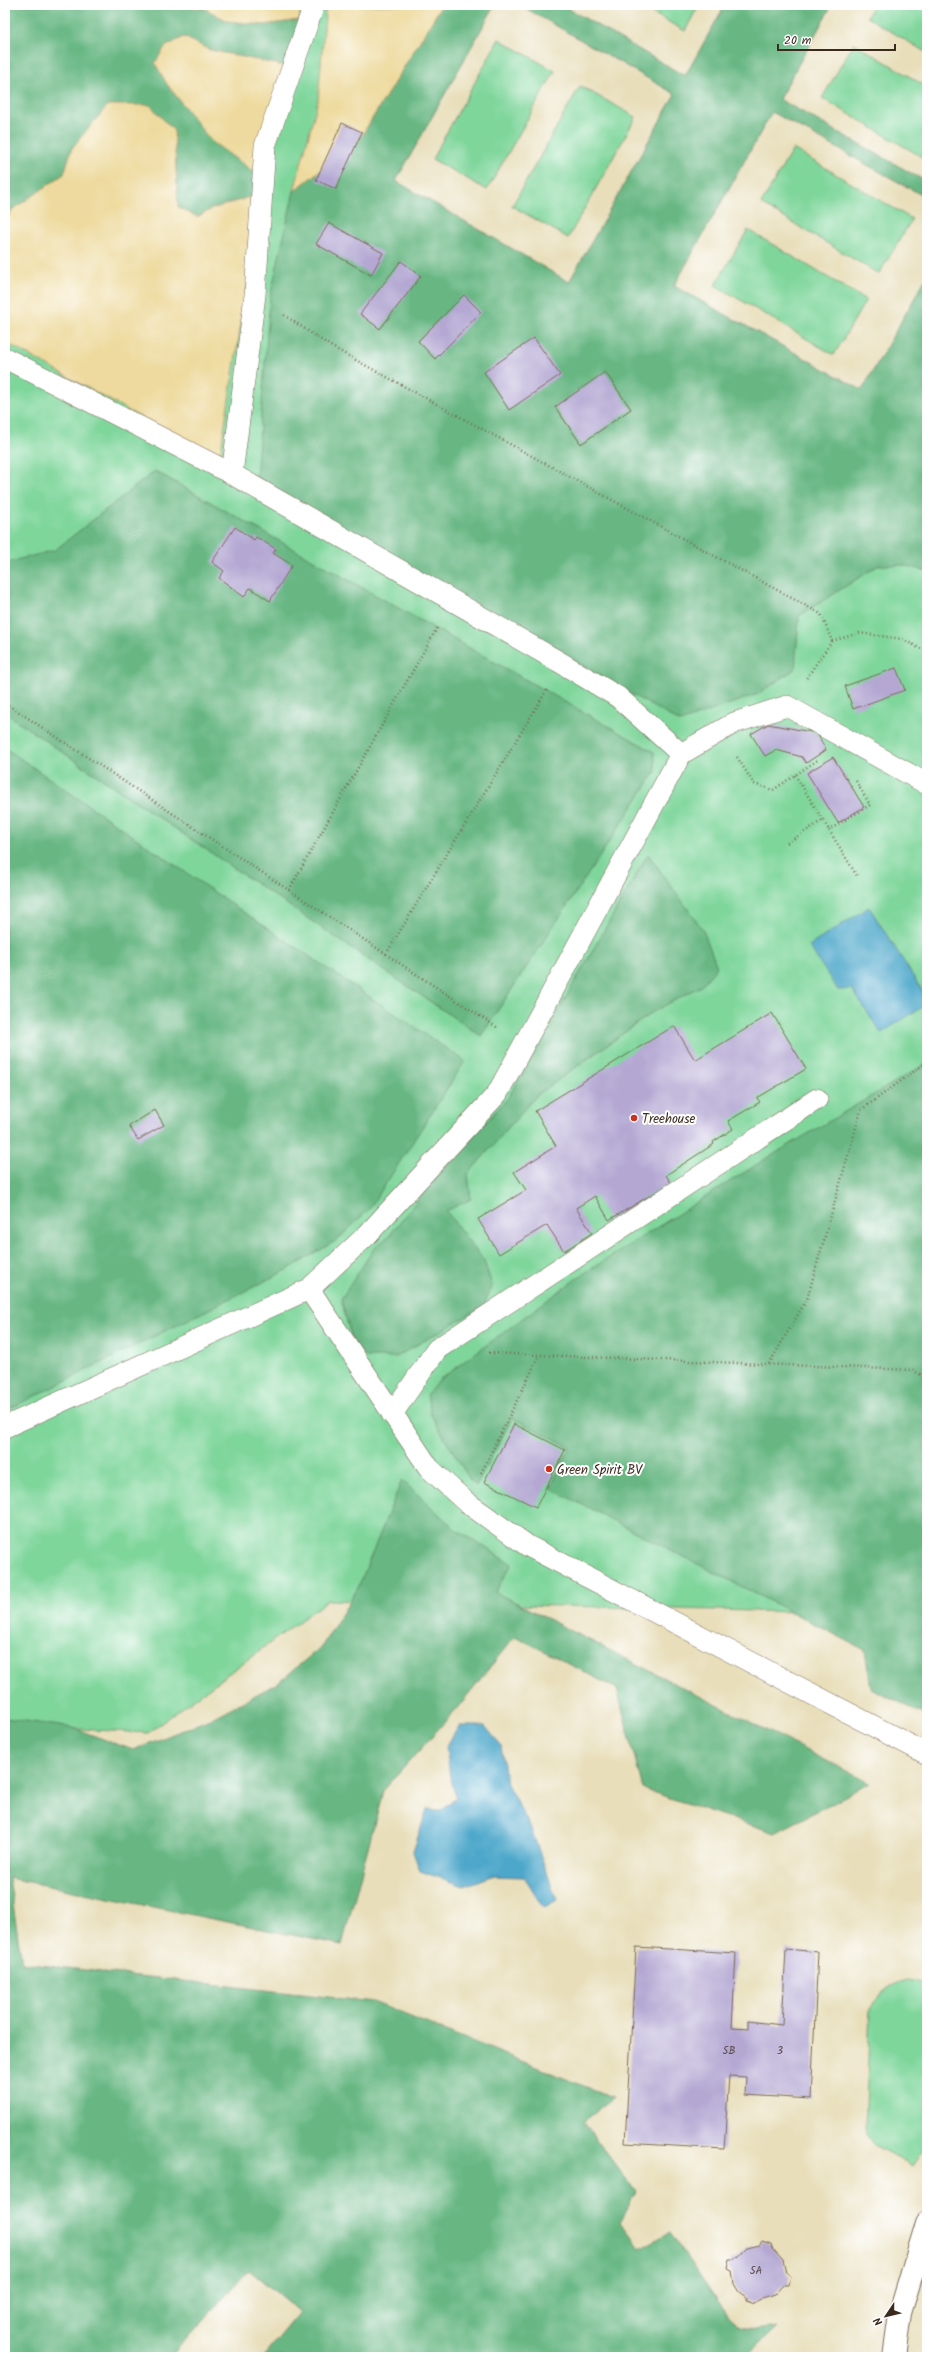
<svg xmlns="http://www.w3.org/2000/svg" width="932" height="2362" font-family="Kalam,sans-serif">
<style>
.green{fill:#7fd69b;stroke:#5d805c}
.forest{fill:#67b783;stroke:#517050}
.sand{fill:#eeda9e;stroke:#94825e}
.water{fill:#4da7ca;stroke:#446874}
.building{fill:#b4a8d3}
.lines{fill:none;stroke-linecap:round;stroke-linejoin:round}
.service-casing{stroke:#786955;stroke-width:22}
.minor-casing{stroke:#786955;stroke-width:24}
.path{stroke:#786955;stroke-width:2.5;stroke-dasharray:1 3;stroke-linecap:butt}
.service{stroke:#fff;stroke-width:21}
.minor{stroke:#fff;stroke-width:22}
.poi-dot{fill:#c8321e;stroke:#fff;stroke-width:1.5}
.labels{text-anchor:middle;stroke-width:4;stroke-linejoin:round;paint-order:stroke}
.number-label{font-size:11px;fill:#594a4b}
.poi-label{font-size:13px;fill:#3b2a1e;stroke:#fff;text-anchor:start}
</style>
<rect width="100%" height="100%" fill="#fff"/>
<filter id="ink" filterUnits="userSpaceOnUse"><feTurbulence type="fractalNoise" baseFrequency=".025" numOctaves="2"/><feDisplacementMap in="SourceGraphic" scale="8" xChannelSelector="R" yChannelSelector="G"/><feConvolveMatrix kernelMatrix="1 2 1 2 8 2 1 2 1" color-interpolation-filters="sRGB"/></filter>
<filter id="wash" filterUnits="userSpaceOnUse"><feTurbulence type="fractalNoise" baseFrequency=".012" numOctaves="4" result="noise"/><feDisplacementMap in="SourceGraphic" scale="16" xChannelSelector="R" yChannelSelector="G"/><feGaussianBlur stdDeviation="0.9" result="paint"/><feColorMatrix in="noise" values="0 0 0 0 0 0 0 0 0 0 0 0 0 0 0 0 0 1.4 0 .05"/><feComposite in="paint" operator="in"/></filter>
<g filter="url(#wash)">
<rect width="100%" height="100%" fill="#e8deba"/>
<g class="green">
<path d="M5,5H443L335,194L927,539V1649L871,1614L328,1600L148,1733L5,1725Z"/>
<path d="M638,5H699L685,31Z"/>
<path d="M874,5H927V53L867,17Z"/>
<path d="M499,39L555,71L487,190L432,159Z"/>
<path d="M854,43L927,87V160L822,98Z"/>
<path d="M580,86L636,117L568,238L512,206Z"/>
<path d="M793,149L912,219L879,274L761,204Z"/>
<path d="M748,230L866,300L834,355L715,285Z"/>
<path d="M908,1980L927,1984V2144L912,2166L874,2145L865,2129L870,2009C880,1993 889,1984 908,1980Z"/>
</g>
<g class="forest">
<path d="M5,5H169L204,8L228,21L262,25L299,20L289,67L210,50L184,37L264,179L262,193L212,209L197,217L178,207L174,131L72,147L64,174L12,210L5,221Z"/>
<path d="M442,5H495L396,181L569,282L675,94L520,5H562L685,76L725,5H832L779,99L927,182V198L772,112L674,286L862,390L927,276V571L902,565H879L799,616L795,669L758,694L680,722L256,479L270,297L294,191L359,140Z"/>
<path d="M155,471L654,752L656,771L481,1036L5,713V563L55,550Z"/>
<path d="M5,748L233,905L465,1061L370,1208L337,1240L285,1271L5,1411Z"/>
<path d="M648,854L703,930L717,967L701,986L653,1012L536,1096L468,1174L471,1199L446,1211L484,1261L492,1285L484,1306L396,1357H366L353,1344L341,1299L375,1247L389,1236L426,1189L508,1098Z"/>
<path d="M927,1063V1716L871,1688L865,1650L550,1488L570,1447L512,1418L476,1486L470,1480L431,1415L427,1395L439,1380L580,1276L764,1160Z"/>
<path d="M402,1480L455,1529L512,1564L495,1592L870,1783L775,1833L643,1789L617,1689L515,1636L458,1707L383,1791L342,1945L9,1878L22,1963L373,2002L614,2098L583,2122L636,2192L620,2222L640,2249L670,2232L729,2318L740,2327L754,2330L777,2327L745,2357H263L300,2312L249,2270L170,2357H5V1718L73,1728L133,1750L210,1719L278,1683L322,1646L358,1588Z"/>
</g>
<g class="sand">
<path d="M169,5H302L299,20L263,25L228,21L204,8Z"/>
<path d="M326,5H442L359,140L294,191L318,100Z"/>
<path d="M184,37L210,50L289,67L264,179L211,141L167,84L155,63L165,47Z"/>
<path d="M108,105H150L174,131L178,207L197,217L212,209L262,193L219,461L5,342V221L12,210L64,174L72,148Z"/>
</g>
<g class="water">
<path d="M869,907L927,998V1004L881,1033L852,989L838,990L809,946Z"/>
<path d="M459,1726H485L501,1746L507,1784L530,1826L557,1900L543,1908L524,1877L491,1876L464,1886L420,1871L413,1852L427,1809L441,1810L456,1797L450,1777L446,1747Z"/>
</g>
<g id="blocks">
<g class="building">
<path d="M342,123L362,132L336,189L316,180Z"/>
<path d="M329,223L383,253L371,275L316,244Z"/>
<path d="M401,261L421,276L380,329L360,314Z"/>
<path d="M464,295L481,312L435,359L418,341Z"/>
<path d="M534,338L560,375L509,410L484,372Z"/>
<path d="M605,372L631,409L581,444L555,407Z"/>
<path d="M235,527L254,540L256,537L276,549L273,553L292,565L270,601L250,588L244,597L219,578L224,571L212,562Z"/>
<path d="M896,668L905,690L853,709L845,686Z"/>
<path d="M927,691V700L924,698Z"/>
<path d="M768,724L817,733L826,750L806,763L802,757L776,750L765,756L751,734Z"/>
<path d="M833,757L864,807L838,823L807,773Z"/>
<path d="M772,1013L806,1069L757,1098L760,1102L728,1121L733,1129L713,1142L714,1144L666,1175L671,1183L609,1220L595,1196L576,1208L592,1233L564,1251L547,1225L499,1254L478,1219L526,1190L514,1172L556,1146L535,1111L674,1026L695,1060Z"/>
<path d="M155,1110L164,1125L138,1140L129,1126Z"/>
<path d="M514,1424L565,1450L536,1507L484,1482Z"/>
<path d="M636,1947L736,1953L732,2027L748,2028V2021L782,2025L786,1949L818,1952L811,2099L745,2095L746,2077L729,2076L724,2149L625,2143Z"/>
<path d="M762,2241L771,2244L772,2248L783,2260L786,2273L790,2276L788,2285H783L774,2295L758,2300L755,2303L746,2300V2297L739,2292L734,2284L732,2271L728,2269L730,2259H735L746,2248L759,2245Z"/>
</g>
</g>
</g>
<g filter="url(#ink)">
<use href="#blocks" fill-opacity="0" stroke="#786955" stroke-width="1"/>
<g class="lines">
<g class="service-casing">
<g id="service">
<path d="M5,358L232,474L563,664L618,697L681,754"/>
<path d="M232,474L255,295L265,146L314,5"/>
<path d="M309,1289L429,1468L466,1502L528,1546L927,1754"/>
<path d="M392,1414L437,1349L817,1099"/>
<path d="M5,1427L309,1289L367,1235L497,1094L681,754L734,723L787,706L927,784"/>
</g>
</g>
<g class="minor-casing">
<path id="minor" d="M894,2357L900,2313L927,2223"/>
</g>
<g class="path">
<path d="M284,315L332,347L821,614L832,641L805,680"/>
<path d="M832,641L859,633L902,639L927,652"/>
<path d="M5,703L498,1028"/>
<path d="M737,757L754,784L773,790L819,759"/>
<path d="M795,775L823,820"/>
<path d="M856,781L870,805L829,830L857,876"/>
<path d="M787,843L823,820L829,830"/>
<path d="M289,890L437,628"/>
<path d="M386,954L547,690"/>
<path d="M489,1353L913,1370L927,1379"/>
<path d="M769,1364L807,1299L861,1110L927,1062"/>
<path d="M481,1473L539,1356"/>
</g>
<use href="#service" class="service"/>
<use href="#minor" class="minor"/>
</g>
</g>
<g class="poi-dot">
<circle cx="634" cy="1118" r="4"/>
<circle cx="549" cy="1469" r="4"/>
</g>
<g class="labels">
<g class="number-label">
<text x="729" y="2054">5B</text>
<text x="780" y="2054">3</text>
<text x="756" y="2274">5A</text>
</g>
<g class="poi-label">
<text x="642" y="1123">Treehouse</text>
<text x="557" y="1474">Green Spirit BV</text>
</g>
</g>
<rect width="932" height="2362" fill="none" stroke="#fff" stroke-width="20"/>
<g transform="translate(886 2316) rotate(235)" stroke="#ffffff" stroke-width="3" paint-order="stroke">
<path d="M0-3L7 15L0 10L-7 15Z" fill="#3b2a1e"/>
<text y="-6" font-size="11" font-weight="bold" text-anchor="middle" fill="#3b2a1e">N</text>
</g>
<path d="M778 44v6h117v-6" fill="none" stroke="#3b2a1e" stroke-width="2"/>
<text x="784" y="44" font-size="12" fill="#3b2a1e" stroke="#ffffff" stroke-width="3" paint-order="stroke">20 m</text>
</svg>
